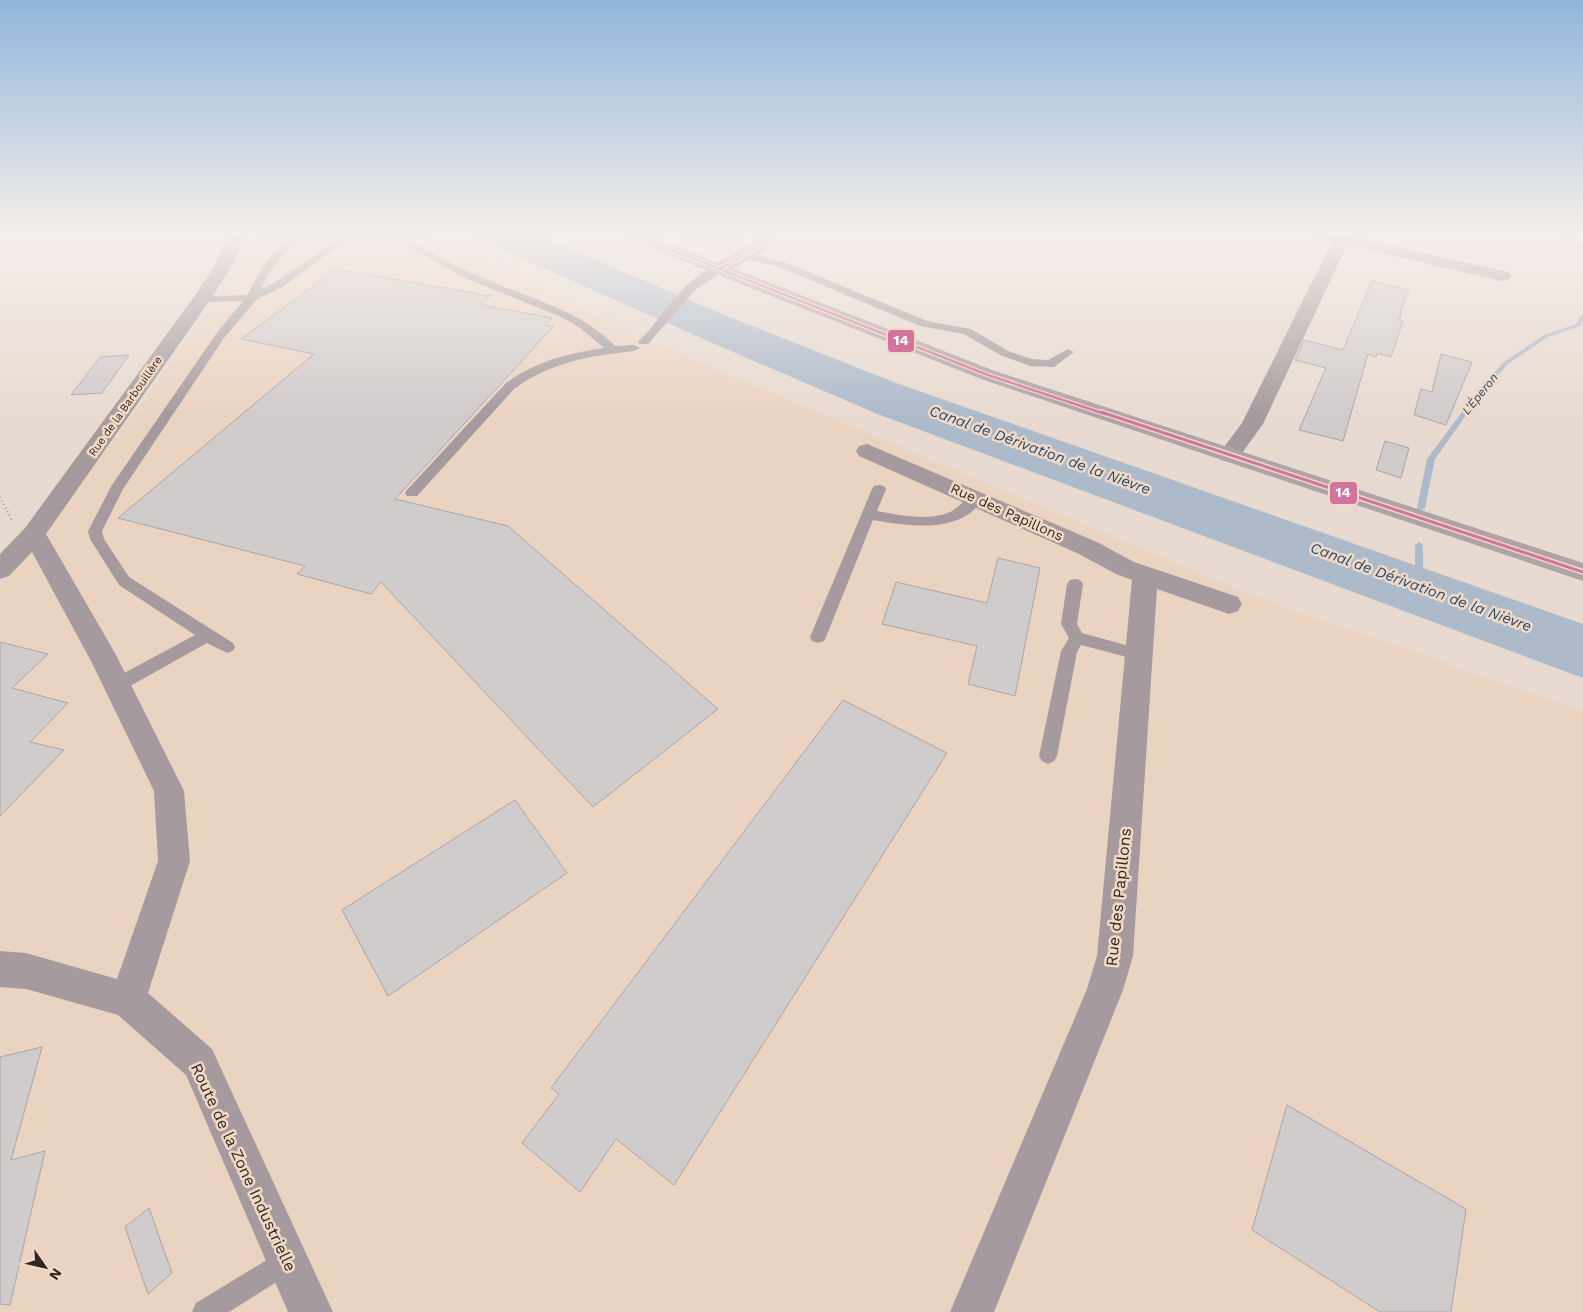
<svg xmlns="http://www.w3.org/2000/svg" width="1583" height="1312" font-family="'Work Sans',sans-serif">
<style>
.built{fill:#ebd3c2}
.water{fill:#acbaca}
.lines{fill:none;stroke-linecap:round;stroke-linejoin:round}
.stream{fill:#acbaca;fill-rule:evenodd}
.building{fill:#d1cccc;stroke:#aaa4a5}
.path-far1{stroke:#aaa1a0;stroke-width:2;stroke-dasharray:0.5 2.5;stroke-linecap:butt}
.path{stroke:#aaa1a0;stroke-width:2.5;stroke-dasharray:1 3;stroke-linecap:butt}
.lane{fill:#a59b9f;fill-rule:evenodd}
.street{fill:#a59b9f;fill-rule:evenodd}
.secondary{fill:#afa3a5;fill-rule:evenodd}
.bus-1-far1-casing{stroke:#f2d9c6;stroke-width:5}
.bus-1-casing{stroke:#f2d9c6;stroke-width:6}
.bus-1-far1{stroke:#d0769e;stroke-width:2.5}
.bus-1{stroke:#d0769e;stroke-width:3}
.labels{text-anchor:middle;stroke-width:5;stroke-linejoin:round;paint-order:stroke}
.far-street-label{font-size:11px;fill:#302720;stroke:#f2d9c6}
.far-water-label{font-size:12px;font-style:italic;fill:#214b70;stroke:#f2d9c6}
.street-label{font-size:14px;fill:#302720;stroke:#f2d9c6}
.water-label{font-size:15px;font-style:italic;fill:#214b70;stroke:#f2d9c6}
.near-street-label{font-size:16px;fill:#302720;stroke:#f2d9c6}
.line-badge{stroke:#f2d9c6;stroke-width:2}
.badge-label{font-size:14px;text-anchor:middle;font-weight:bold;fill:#fff}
</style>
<rect width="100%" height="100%" fill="#e8dad0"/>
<g class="built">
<path d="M260,234H434L647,340L1256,597L1583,711V1312H0V584L137,411Z"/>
<path d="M672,234H747L728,258Z"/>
</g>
<path class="water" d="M471,234H535L729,317L899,384L1583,624V678L875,413L708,341L514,255Z"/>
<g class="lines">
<g class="stream">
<path d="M1559,234H1565L1583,247V252Z"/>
<path d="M1583,314V321L1580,326L1548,337L1508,364L1484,390L1435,459L1425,508L1421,511L1418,510L1417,508L1427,459L1480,388L1504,362L1544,335L1576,324L1581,315Z"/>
<path d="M1419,542L1423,545V569L1425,575L1421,578L1418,577L1415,569V545Z"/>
</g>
</g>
<g class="building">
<path d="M336,269L490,296L481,305L552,318L545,325L553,327L395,499L508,526L718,709L593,807L381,582L371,594L297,574L305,566L118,518L314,354L241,339Z"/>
<path d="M1372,281L1409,290L1400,312H1402L1399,320L1403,321L1391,357L1377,353L1376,357L1368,354L1343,441L1299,430L1326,368L1295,360L1304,340L1343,350Z"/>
<path d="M1441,354L1472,362L1446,425L1414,415L1421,389L1432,392Z"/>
<path d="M129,355L102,393L71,395L100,357Z"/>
<path d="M1385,441L1409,448L1401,478L1376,470Z"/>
<path d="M998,558L1040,568L1015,696L968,684L977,646L882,624L896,582L987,603Z"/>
<path d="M0,642L48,654L12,688L68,703L30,742L64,750L0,816Z"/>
<path d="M843,700L947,753L674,1185L616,1139L580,1192L522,1143L559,1094L551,1088Z"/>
<path d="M515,800L567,873L388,996L342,910Z"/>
<path d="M42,1047L11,1160L45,1151L10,1305L0,1304V1057Z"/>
<path d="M1287,1105L1466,1209L1451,1312H1380L1252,1230Z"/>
<path d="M149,1208L172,1273L148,1294L125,1227Z"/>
</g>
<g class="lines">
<g class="path-far1">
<path d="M447,234L535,280"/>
<path d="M594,234L610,241"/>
<path d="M599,311L632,326"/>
</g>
<path class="path" d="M0,497L12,521"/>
<g class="lane">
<path d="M296,234H307L287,250L267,275L261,289L276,282L344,234H355L284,286L256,300L224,338L123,489L102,531L104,539L129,577L233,643L235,647L233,651L227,653L207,643L123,690L117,692L111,690L109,685L111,680L195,635L119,585L90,539L88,531L112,485L216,334L243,301L202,302L197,299L198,297L248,295C259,269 274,250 296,234Z"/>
<path d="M386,234H397C428,250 458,268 490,281C534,300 581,311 615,346L634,345L640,348L634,351C590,356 550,362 514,389L417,496H407L405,493L407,490L506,383C535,362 568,353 604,348L579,327L561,317L465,278Z"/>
<path d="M744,252L787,263L927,321L971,329L1008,351L1032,359L1048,360L1068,349L1074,352L1054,367L1030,366L1000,355L964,334L920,326L779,267L740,257V253Z"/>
<path d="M721,265L725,266L726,268L725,270L695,290L648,344H640L638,342L640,340C665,315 685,274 721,265Z"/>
<path d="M879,485L884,486L886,489L877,511C899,515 926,521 948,513C959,509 969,492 981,496L983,499C960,535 909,526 873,520L826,637L824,641L818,643L812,641L810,637L872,489L874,486Z"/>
<path d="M1075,579L1080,580L1083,584L1077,624L1082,633L1144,650L1146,654L1144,658L1138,660L1081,645L1077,652L1057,756L1054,761L1048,764L1042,761L1039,756L1061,651L1069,638L1061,624L1067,584L1070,580Z"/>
<path d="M288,1247L297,1251L301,1260L297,1269L229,1312H192L196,1303Z"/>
</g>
<g class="street">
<path d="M230,234H246L231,268L208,303L46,534L115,653L184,791L190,861L148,993L212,1049L333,1312H288L186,1075L118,1015L26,989L0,987V951L26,953L117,979L158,861L154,791L92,663L32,552L9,576L0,579V554L25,528L194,297L213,268Z"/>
<path d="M760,234H776L764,251L727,272L721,273L715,272L712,268L715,264L752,243Z"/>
<path d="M1312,234H1340L1508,272L1511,276L1508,280L1502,281L1347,245L1263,424L1237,460L1229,462L1221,460L1218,455L1242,423L1332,242L1314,238Z"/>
<path d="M867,444L1097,542L1134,562L1238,597L1242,604L1238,611L1229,614L1157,589L1133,956L1123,990L994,1312H950L1087,989L1097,956L1132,580L1116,574L1079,554L859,456L856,451L859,446Z"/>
</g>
<path class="secondary" d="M623,234H645L995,371L1583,563V581L981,379L625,238Z"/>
<g class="bus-1-far1-casing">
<g id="bus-1-far1">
<path d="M631,234L988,375L1105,414"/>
<path d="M721,268L758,247L768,234"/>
</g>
</g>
<g class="bus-1-casing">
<path id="bus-1" d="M1101,412L1583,572"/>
</g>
<use href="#bus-1-far1" class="bus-1-far1"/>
<use href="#bus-1" class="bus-1"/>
</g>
<linearGradient id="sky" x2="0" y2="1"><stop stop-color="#90b6dc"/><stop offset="0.56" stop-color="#f5eeea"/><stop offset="1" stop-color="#f5eeea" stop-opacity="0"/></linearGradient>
<rect width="1583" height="417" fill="url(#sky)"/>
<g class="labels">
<g class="far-street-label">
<text transform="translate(125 406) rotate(-55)" y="4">Rue de la Barbouillère</text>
</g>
<g class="far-water-label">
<text transform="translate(1480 394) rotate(-51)" y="4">L'Éperon</text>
</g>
<g class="street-label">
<text transform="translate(1007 512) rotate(24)" y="5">Rue des Papillons</text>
</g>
<g class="water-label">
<text transform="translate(1040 450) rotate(20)" y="5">Canal de Dérivation de la Nièvre</text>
<text transform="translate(1421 587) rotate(20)" y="5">Canal de Dérivation de la Nièvre</text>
</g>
<g class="near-street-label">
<text transform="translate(1118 897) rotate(-84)" y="6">Rue des Papillons</text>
<text transform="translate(244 1167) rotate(65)" y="6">Route de la Zone Industrielle</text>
</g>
</g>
<g class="line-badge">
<rect x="887" y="329" width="28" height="24" rx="5" fill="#d0769e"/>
<rect x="1329" y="481" width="29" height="24" rx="5" fill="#d0769e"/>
</g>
<g class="badge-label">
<text x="901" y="345">14</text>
<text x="1343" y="497">14</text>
</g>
<g transform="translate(45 1267) rotate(124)" stroke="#f2d9c6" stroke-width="4" paint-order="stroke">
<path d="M0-4L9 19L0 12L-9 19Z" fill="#302720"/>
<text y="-8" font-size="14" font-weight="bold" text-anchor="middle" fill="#302720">N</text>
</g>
</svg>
